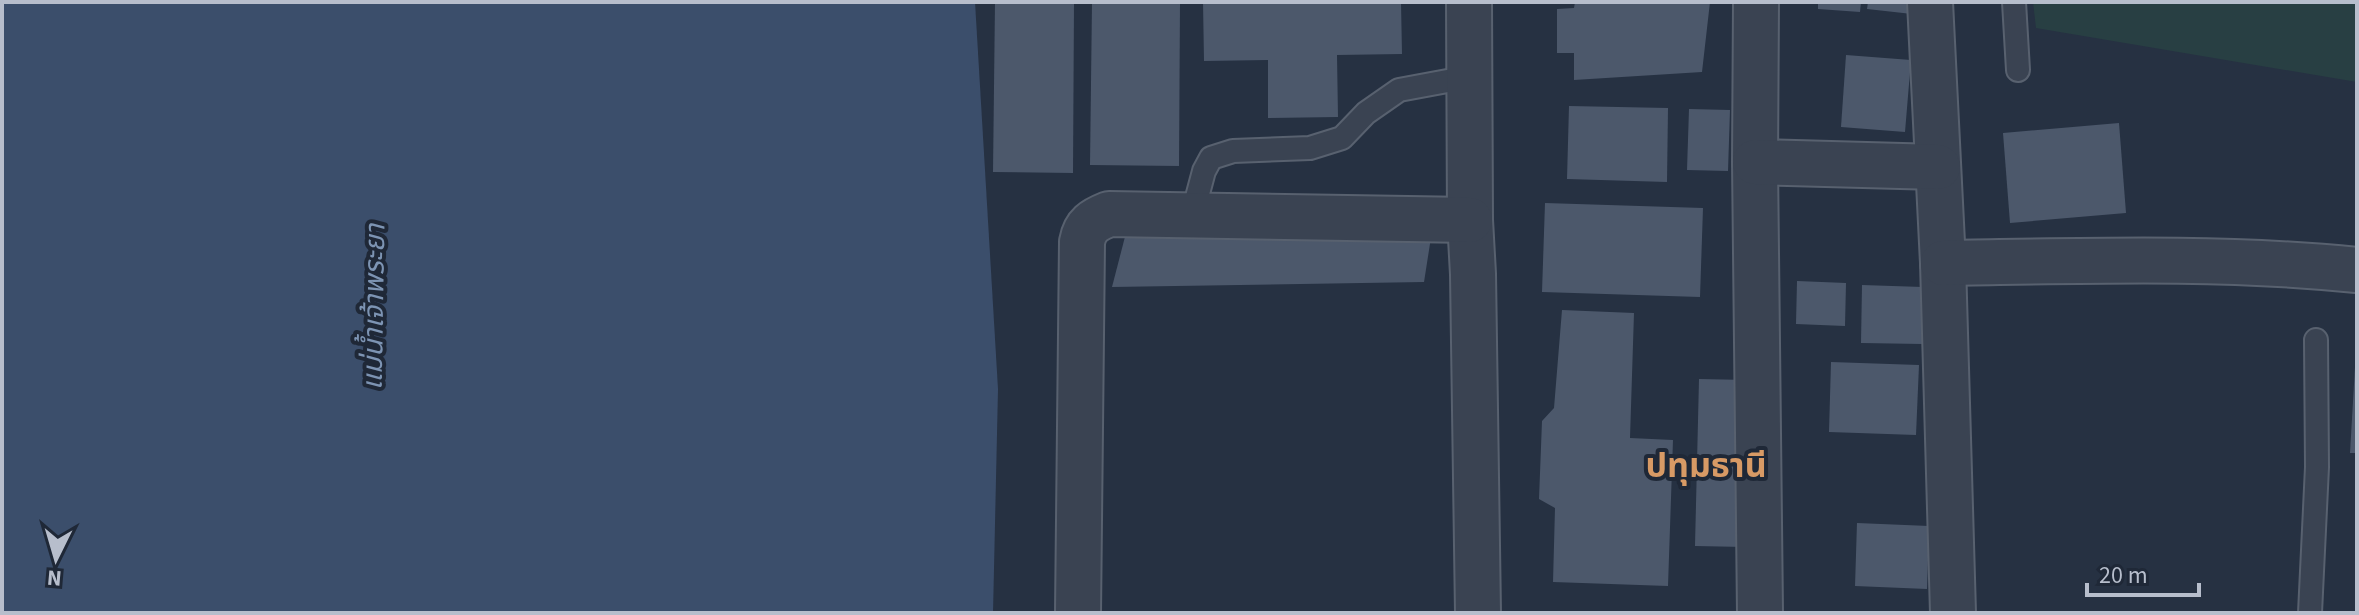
<svg xmlns="http://www.w3.org/2000/svg" width="2359" height="615" font-family="'Source Sans 3','Noto Sans Thai',sans-serif">
<style>
.green{fill:#283f43}
.water{fill:#3b4e6b}
.building{fill:#4c586b}
.lines{fill:none;stroke-linecap:round;stroke-linejoin:round}
.service-casing{stroke:#58616f;stroke-width:26}
.minor-casing{stroke:#58616f;stroke-width:48}
.service{stroke:#3a4352;stroke-width:22}
.minor{stroke:#3a4352;stroke-width:44}
.labels{text-anchor:middle;stroke-width:8;stroke-linejoin:round;paint-order:stroke}
.water-label{font-size:28px;font-style:italic;fill:#7d94b3;stroke:#1f2837}
.district-label{font-size:34px;font-weight:bold;fill:#d89a65;stroke:#1f2837}
</style>
<rect width="100%" height="100%" fill="#263142"/>
<path class="green" d="M2033,2H2357V82L2036,28Z"/>
<path class="water" d="M2,2H975L998,389L993,613H2Z"/>
<g class="building">
<path d="M995,2H1074L1073,173L993,172Z"/>
<path d="M1092,2H1180L1179,166L1090,165Z"/>
<path d="M1203,2H1401L1402,54L1337,55L1338,117L1268,118V60L1204,61Z"/>
<path d="M1575,2H1710L1702,72L1574,80V53H1557V9L1574,8Z"/>
<path d="M1818,2H1861L1860,12L1818,9Z"/>
<path d="M1868,2H1913L1912,14L1867,9Z"/>
<path d="M1846,55L1911,60L1905,132L1841,127Z"/>
<path d="M1569,106L1668,108L1667,182L1567,179Z"/>
<path d="M1689,109L1730,110L1728,171L1687,170Z"/>
<path d="M2119,123L2126,213L2010,223L2003,133Z"/>
<path d="M1545,203L1703,208L1700,297L1542,292Z"/>
<path d="M1127,229L1432,231L1424,282L1112,287Z"/>
<path d="M1797,281L1846,283L1845,326L1796,324Z"/>
<path d="M1862,285L1923,287L1922,344L1861,343Z"/>
<path d="M1562,310L1634,313L1630,438L1673,440L1668,586L1553,582L1555,508L1539,499L1542,421L1554,408Z"/>
<path d="M1831,362L1919,365L1916,435L1829,432Z"/>
<path d="M2355,367L2357,368V453H2350Z"/>
<path d="M1699,379L1748,380L1745,547L1695,546Z"/>
<path d="M1857,523L1929,526L1927,589L1855,586Z"/>
</g>
<g class="lines">
<g class="service-casing">
<g id="service">
<path d="M2014,2L2018,70"/>
<path d="M1192,216L1204,171L1211,158L1233,151L1310,148L1342,138L1366,113L1399,90L1469,77"/>
<path d="M2310,613L2317,467L2316,340"/>
</g>
</g>
<g class="minor-casing">
<g id="minor">
<path d="M1469,2L1470,220L1473,274L1478,613"/>
<path d="M1756,2L1755,162L1760,613"/>
<path d="M1930,2L1943,263L1953,613"/>
<path d="M1755,162L1938,167"/>
<path d="M1943,263C2081,261 2220,256 2357,270"/>
<path d="M1078,613L1082,242C1085,225 1094,220 1109,214L1470,220"/>
</g>
</g>
<use href="#service" class="service"/>
<use href="#minor" class="minor"/>
</g>
<g class="labels">
<g class="water-label">
<text transform="translate(373 307) rotate(-89)" y="10">แม่น้ำเจ้าพระยา</text>
</g>
<g class="district-label">
<text x="1706" y="477">ปทุมธานี</text>
</g>
</g>
<rect width="2359" height="615" fill="none" stroke="#b7becc" stroke-width="8"/>
<g transform="translate(56 559) rotate(185)" stroke="#1f2837" stroke-width="6" paint-order="stroke">
<path d="M0-6L14 30L0 20L-14 30Z" fill="#b7becc"/>
<text y="-12" font-size="22" font-weight="bold" text-anchor="middle" fill="#b7becc">N</text>
</g>
<path d="M2087 583v12h112v-12" fill="none" stroke="#b7becc" stroke-width="4"/>
<text x="2099" y="583" font-size="24" fill="#b7becc" stroke="#1f2837" stroke-width="6" paint-order="stroke">20 m</text>
</svg>
